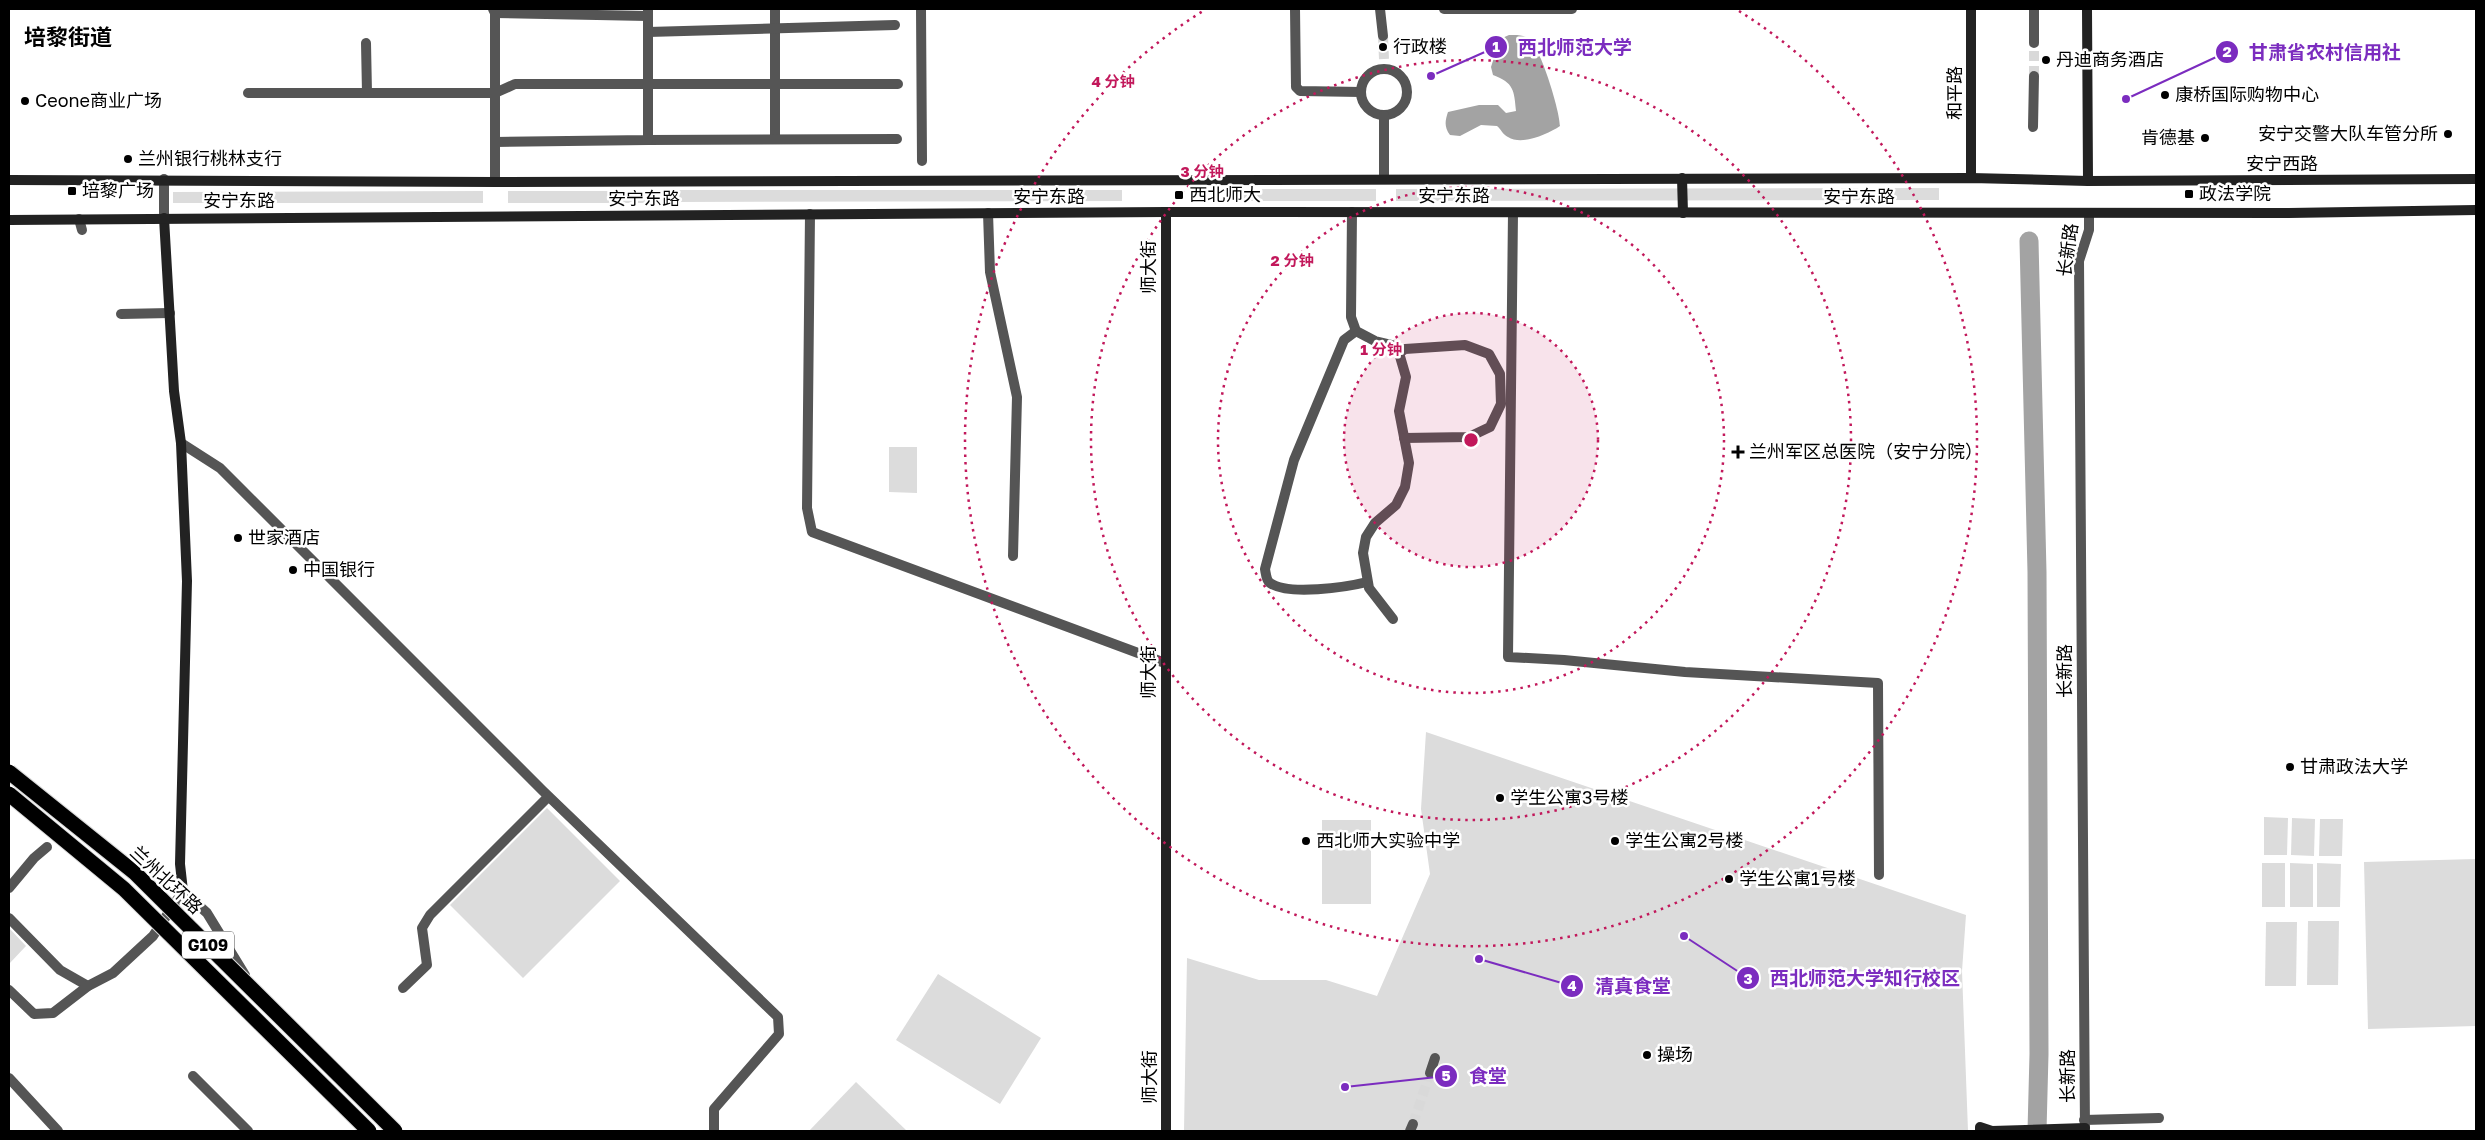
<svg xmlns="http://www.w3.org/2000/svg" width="2485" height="1140" font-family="'Golos Text','Noto Sans SC',sans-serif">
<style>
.green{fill:#dcdcdc}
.water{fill:#a3a3a3}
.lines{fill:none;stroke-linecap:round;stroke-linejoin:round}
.river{stroke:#a3a3a3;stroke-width:19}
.street-tunnel{stroke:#d9d9d9;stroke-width:10;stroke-dasharray:10 5;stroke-linecap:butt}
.street{stroke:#555;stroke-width:10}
.secondary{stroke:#222;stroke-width:10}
.highway-bridge-casing{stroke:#dbdbdb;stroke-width:17;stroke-linecap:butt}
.highway-bridge{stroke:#000;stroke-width:15}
.ring{fill:none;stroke:#c2185b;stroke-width:2.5;stroke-dasharray:2.5 5}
.poi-dot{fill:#000;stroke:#fff;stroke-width:2}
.labels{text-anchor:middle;stroke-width:5;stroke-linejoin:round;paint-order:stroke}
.shield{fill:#fff;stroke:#4c4c4c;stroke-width:1}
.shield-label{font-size:16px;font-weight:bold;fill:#000}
.poi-label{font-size:18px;fill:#000;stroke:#fff;text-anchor:start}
.street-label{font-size:18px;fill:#000;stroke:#fff}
.district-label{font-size:22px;font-weight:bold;fill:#000;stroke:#fff}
.centre{fill:#c2185b;stroke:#fff;stroke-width:2.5}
.ring-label{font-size:15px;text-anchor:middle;font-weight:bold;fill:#c2185b;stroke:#fff;stroke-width:5;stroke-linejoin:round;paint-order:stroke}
.leader{fill:none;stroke:#7b2cbf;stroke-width:2}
.callout-dot{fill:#7b2cbf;stroke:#fff;stroke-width:2}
.mark-label{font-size:15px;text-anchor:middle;font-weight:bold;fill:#fff}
.callout-label{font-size:19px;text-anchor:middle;font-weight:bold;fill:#7b2cbf;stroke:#fff;stroke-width:5;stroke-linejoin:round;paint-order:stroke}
</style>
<rect width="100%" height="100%" fill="#fff"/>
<g class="green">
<path d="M1939,188V200L1396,201V189Z"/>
<rect x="1234" y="189" width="142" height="12"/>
<path d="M674,190H1122V201L674,202Z"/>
<path d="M483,191V203H173V192Z"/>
<rect x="508" y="191" width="142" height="12"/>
<path d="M889,447H917V493L889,492Z"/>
<path d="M1426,732L1966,915L1962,971L1968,1131H1184L1187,958L1259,980H1326L1377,996L1430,874L1421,809Z"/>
<path d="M547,808L620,881L523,978L450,905Z"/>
<path d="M2264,817L2288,818L2287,855H2264Z"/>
<path d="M2292,818L2315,819L2314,856L2291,855Z"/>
<path d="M2320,819H2343L2342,856H2319Z"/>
<rect x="1322" y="820" width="49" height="84"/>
<path d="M2476,859V1026L2368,1029L2364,862Z"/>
<rect x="2262" y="863" width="23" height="44"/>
<path d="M2290,863L2313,864V907H2290Z"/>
<path d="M2317,863L2341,864L2340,907H2317Z"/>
<path d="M2308,921H2339L2338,985H2307Z"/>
<path d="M2266,922H2297L2296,986H2265Z"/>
<path d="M9,928L26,946L9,964Z"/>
<path d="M938,974L1041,1038L1000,1104L896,1040Z"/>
<path d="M856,1082L907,1131H809Z"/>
</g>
<path class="water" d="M1509,35C1517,35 1524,34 1531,41C1541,50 1560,111 1560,126C1548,134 1522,146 1508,137C1503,135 1501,129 1497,126L1481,125L1460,136L1450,135C1444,127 1445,121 1448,112L1479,105H1498L1506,113L1516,111C1514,90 1514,83 1493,75L1491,67L1500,39Z"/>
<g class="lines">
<path class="river" d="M2029,241L2037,572L2039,1054L2037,1131"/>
<g class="street-tunnel">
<path d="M1383,36L1384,59"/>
<path d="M2034,76V43"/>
<path d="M1413,1124L1430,1073"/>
</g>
<g class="street">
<path d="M493,9L495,13L648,16"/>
<path d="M775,9V139"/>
<path d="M921,9L922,161"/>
<path d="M1295,9L1296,87L1300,91L1361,92"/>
<path d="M1380,9L1383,36"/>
<path d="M1444,9H1572"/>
<path d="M648,32L895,25"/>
<path d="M366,43L367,93"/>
<path d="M2034,43V9"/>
<circle cx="1384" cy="92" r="23"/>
<path d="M248,93H495L515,84H898"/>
<path d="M2033,127L2034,76"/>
<path d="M648,140L897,139"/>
<path d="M495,142L648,140V9"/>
<path d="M164,179V218"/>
<path d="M1384,179V115"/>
<path d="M495,182V9"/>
<path d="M1352,212L1351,317L1356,331L1375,341L1392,345L1399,353L1406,377L1399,411L1409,463L1405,487L1396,505L1375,523L1366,537L1363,553L1369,588L1393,619"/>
<path d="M988,213L990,272L1017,397L1013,556"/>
<path d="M1513,213L1508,657L1564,660L1685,672L1878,683L1879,875"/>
<path d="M810,214L807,508L812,532L1165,663"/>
<path d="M79,219L82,230"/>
<path d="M121,314L170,313"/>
<path d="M1356,331L1344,340L1294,460L1265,569C1266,574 1266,580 1270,583C1288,596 1347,587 1367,582"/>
<path d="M1399,353L1405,349L1465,345L1489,354L1500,374L1501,404L1490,427L1469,437L1404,438"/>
<path d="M181,443L220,468L543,791L778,1017L779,1034L714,1109V1131"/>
<path d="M9,888L34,858L47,847"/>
<path d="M9,918L60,970L88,986"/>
<path d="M403,988L427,965L422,928L430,915L548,797"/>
<path d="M9,990L34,1014L53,1013L88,986L113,973L153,936L183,891L207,913L245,975"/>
<path d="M1430,1073L1435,1058"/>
<path d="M193,1076L248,1131"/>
<path d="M9,1078L58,1131"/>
<path d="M2084,1120L2159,1118"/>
<path d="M1410,1131L1413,1124"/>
<path d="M2085,1131L2079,261L2089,230V213"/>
</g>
<g class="secondary">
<path d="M1971,9V178"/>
<path d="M2087,9L2088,181"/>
<path d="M1682,178L1683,213"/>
<path d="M9,180L495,182L1971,178L2088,181L2476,179"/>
<path d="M1166,212V1131"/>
<path d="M164,218L174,391L181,443L187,581L180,864L183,891"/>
<path d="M9,220L1166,212L2289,213L2476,210"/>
<path d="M1980,1131V1127L1992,1131L2085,1128"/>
</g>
<g class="highway-bridge-casing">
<g id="highway-bridge">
<path d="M9,772L135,873L395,1131"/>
<path d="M9,794L124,889L369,1131"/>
</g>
</g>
<use href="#highway-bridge" class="highway-bridge"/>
</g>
<circle cx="1471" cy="440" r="127" fill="#c2185b" fill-opacity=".12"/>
<g class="ring">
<circle cx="1471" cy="440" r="127"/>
<circle cx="1471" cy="440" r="253"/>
<circle cx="1471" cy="440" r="380"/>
<path d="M1739 11A506 506 0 1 1 1203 11"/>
</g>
<g class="poi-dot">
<circle cx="1383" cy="47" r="5"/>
<circle cx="2046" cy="60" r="5"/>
<circle cx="2165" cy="95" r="5"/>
<circle cx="25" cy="101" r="5"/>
<circle cx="2448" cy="134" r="5"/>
<circle cx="2205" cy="138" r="5"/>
<circle cx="128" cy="159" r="5"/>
<rect x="67" y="186" width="10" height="10" rx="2.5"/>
<rect x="2184" y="189" width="10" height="10" rx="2.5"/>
<rect x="1174" y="190" width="10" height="10" rx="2.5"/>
<path d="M1735.5 444.5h5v5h5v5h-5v5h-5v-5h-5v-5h5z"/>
<circle cx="238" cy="538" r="5"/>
<circle cx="293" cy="570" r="5"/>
<circle cx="2290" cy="767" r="5"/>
<circle cx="1500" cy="798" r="5"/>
<circle cx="1306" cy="841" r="5"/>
<circle cx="1615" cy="841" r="5"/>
<circle cx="1729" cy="879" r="5"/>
<circle cx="1647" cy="1055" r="5"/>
</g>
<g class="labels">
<rect class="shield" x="182" y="931.5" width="52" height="27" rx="4"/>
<g class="shield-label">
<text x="208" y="951">G109</text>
</g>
<g class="poi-label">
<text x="1393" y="53">行政楼</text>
<text x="2056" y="66">丹迪商务酒店</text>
<text x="2175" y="101">康桥国际购物中心</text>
<text x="35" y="107">Ceone商业广场</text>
<text x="2438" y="140" text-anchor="end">安宁交警大队车管分所</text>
<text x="2195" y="144" text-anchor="end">肯德基</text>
<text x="138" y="165">兰州银行桃林支行</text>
<text x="82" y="197">培黎广场</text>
<text x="2199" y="200">政法学院</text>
<text x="1189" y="201">西北师大</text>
<text x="1749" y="458">兰州军区总医院（安宁分院）</text>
<text x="248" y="544">世家酒店</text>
<text x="303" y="576">中国银行</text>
<text x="2300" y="773">甘肃政法大学</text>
<text x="1510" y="804">学生公寓3号楼</text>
<text x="1316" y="847">西北师大实验中学</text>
<text x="1625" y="847">学生公寓2号楼</text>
<text x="1739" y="885">学生公寓1号楼</text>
<text x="1657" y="1061">操场</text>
</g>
<g class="street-label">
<text transform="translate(1955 93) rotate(-90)" y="6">和平路</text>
<text x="2282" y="170">安宁西路</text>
<text x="1454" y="202">安宁东路</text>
<text x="1049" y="203">安宁东路</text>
<text x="1859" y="203">安宁东路</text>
<text x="644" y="205">安宁东路</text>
<text x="239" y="207">安宁东路</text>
<text transform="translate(2068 250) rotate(-82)" y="6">长新路</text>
<text transform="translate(1149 267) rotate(-90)" y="6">师大街</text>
<text transform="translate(2065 671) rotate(-90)" y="6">长新路</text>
<text transform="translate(1149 672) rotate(-90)" y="6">师大街</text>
<text transform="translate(166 880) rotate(43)" y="6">兰州北环路</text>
<text transform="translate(2068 1076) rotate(-90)" y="6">长新路</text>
<text transform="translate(1150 1077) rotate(-90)" y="6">师大街</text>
</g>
<g class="district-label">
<text x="68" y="45">培黎街道</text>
</g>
</g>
<circle cx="1471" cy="440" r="8" class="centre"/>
<g class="ring-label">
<text x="1113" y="87">4 分钟</text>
<text x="1202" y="177">3 分钟</text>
<text x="1292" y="266">2 分钟</text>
<text x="1381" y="355">1 分钟</text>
</g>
<path class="leader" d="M1431 76L1496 47M2126 99L2227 52M1684 936L1748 978M1479 959L1572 986M1345 1087L1446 1076"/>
<g class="callout-dot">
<circle cx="1431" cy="76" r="5"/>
<circle cx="2126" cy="99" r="5"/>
<circle cx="1684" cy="936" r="5"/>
<circle cx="1479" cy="959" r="5"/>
<circle cx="1345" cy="1087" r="5"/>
<circle cx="1496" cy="47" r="12"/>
<circle cx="2227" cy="52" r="12"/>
<circle cx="1748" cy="978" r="12"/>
<circle cx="1572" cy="986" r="12"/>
<circle cx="1446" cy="1076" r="12"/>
</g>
<g class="mark-label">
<text x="1496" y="52">1</text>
<text x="2227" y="57">2</text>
<text x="1748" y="984">3</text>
<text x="1572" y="991">4</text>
<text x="1446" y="1081">5</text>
</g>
<g class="callout-label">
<text x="1575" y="54">西北师范大学</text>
<text x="2325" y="59">甘肃省农村信用社</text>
<text x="1865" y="985">西北师范大学知行校区</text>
<text x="1633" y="993">清真食堂</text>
<text x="1488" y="1083">食堂</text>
</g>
<rect width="2485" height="1140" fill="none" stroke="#000000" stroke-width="20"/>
</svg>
